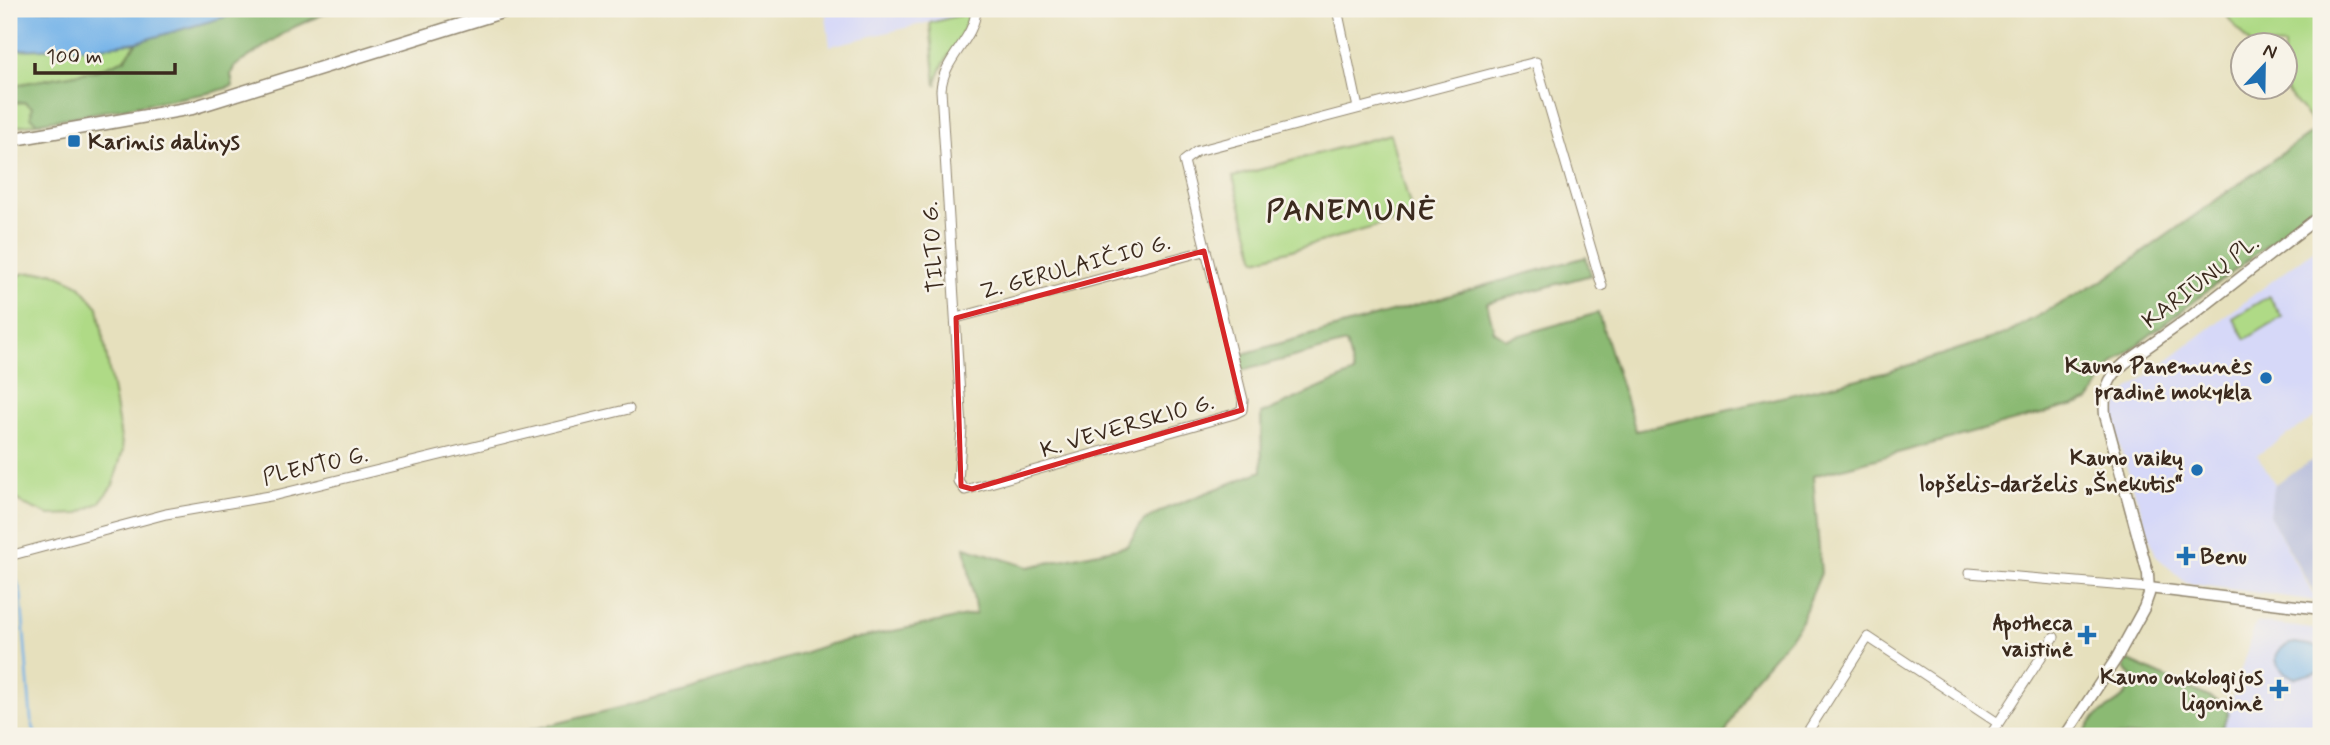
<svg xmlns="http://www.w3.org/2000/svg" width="2330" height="745" font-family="Mynerve,sans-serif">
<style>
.built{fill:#d6d8f8}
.industrial{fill:#bec3dd}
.green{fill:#afda86;stroke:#758252;stroke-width:2}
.forest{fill:#8bba73;stroke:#637248;stroke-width:2}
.water{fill:#76b4e9;stroke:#586f84;stroke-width:2}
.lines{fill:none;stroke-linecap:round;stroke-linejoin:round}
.stream{stroke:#76b4e9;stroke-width:2.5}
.minor-casing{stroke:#90856e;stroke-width:11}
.tertiary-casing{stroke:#90856e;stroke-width:13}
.secondary-casing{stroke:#90856e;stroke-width:15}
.minor{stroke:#fff;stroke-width:9}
.tertiary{stroke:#fff;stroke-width:10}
.secondary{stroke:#fff;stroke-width:12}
.marked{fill:none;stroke:#d62828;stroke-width:5;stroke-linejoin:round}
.poi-dot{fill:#1f6fb2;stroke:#f7f3e8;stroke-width:2.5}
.labels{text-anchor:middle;stroke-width:5;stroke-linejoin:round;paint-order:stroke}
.poi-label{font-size:23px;font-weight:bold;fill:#3b2a1e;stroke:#f7f3e8;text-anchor:end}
.street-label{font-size:23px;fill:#3b2a1e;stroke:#f7f3e8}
.district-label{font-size:30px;font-weight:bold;letter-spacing:2px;fill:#3b2a1e;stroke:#f7f3e8}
</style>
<rect width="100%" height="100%" fill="#f7f3e8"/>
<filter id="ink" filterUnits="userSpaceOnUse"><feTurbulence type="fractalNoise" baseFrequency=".0143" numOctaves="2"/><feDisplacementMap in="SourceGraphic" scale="14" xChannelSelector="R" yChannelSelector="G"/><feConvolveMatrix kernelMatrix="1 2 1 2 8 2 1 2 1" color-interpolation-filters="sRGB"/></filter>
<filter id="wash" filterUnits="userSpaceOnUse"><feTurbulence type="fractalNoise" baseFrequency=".00686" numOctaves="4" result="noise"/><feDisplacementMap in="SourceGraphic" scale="28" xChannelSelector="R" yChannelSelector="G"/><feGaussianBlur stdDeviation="1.57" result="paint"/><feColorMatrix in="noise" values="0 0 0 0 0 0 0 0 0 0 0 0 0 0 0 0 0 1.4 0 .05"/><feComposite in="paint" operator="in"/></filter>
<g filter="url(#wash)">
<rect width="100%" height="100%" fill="#e6e0bd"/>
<g class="built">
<path d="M825,9H968V13L830,46Z"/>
<path d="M2321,244V413L2257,455L2275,484L2269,515L2317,601L2186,583L2156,556L2112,423L2119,403L2128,390Z"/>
<path d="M2256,622L2321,630V736H2220Z"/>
</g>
<path class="industrial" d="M2321,455V600L2318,599L2269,515L2275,484Z"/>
<g class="green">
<path d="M2221,9H2321V133L2284,88V46L2251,45Z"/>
<path d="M968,13C965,43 940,57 936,86L930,23Z"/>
<path d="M137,42L125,59L98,70L9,86V50L100,47Z"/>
<path d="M24,102L32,107L31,117L37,123L9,128V103Z"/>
<path d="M1390,134L1413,216L1256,260L1233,177Z"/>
<path d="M52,272L78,284L98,307L123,450L113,485L99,503L77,514L49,515L23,504L9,493V281L24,273Z"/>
<path d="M2269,296L2282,317L2246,339L2233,318Z"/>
</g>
<g class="forest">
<path d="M253,9H285L308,13L317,9H335L292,28L234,67L231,74L233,86L214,92L37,123L31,117L32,107L24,102L9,103V86L98,70L125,59L137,42Z"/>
<path d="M2312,132L2321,133V204L2116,361C2104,373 2099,388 2089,401L1813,476L1821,573L1798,628L1752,681L1724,736H506L691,690L830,644L976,614L965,547L1028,567L1127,546L1143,521L1165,509L1262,471L1261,414L1354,373L1346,343L1241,371L1239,355L1586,257L1591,275L1487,303L1494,331L1506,339L1598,313L1636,431L1888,372L2005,334L2104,280Z"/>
<path d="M2127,660L2220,702L2228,712L2220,736H2083C2086,731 2088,725 2092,721C2105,705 2133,702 2132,676L2124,668Z"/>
</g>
<g class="water">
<path d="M9,9H253L137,42L100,47L9,50Z"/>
<path d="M2295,643L2321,647V671L2295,678C2271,668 2269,648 2295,643Z"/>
</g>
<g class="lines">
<path class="stream" d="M11,563L21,594L31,719L36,736"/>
</g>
</g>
<g filter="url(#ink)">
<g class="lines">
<g class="minor-casing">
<g id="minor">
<path d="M976,9C975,40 943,58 941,90L962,428L958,481L965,490L1234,414L1242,410L1243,400L1184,161L1197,151L1536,62L1602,286"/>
<path d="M1337,9L1358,108"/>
<path d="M956,318L1204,251"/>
<path d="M2321,423L2319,424L2321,428"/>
<path d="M9,556L166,514L276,495L629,409"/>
<path d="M1969,573L2149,588"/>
<path d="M1805,736L1868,637L1998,723"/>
<path d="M1990,736L2054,637"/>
</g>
</g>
<g class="tertiary-casing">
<g id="tertiary">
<path d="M2149,588L2321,609"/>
<path d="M2065,736L2116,659L2144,608L2149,594L2148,574L2105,415C2103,392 2107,378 2125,363L2190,317L2321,215"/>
</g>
</g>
<g class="secondary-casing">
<path id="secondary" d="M9,140L192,108L511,9"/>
</g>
<use href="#minor" class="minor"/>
<use href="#tertiary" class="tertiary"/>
<use href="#secondary" class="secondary"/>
</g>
</g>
<path class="marked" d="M1204,251L1242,410L972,489L961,486L956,318Z"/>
<g class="poi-dot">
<rect x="67" y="134" width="14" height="14" rx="3.5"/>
<circle cx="2266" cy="378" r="7"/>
<circle cx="2197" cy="470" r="7"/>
<path d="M2182.5 545.5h7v7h7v7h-7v7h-7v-7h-7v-7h7z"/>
<path d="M2083.5 624.5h7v7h7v7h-7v7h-7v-7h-7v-7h7z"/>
<path d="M2275.5 678.5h7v7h7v7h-7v7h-7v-7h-7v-7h7z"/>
</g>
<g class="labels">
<g class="poi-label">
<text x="88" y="149" text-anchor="start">Karinis dalinys</text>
<text x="2252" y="373">Kauno Panemunės<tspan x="2252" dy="26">pradinė mokykla</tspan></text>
<text x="2183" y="465">Kauno vaikų<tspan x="2183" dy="26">lopšelis-darželis „Šnekutis“</tspan></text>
<text x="2200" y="564" text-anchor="start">Benu</text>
<text x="2073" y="630">Apotheca<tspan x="2073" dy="26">vaistinė</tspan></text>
<text x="2263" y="684">Kauno onkologijos<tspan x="2263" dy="26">ligoninė</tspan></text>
</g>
<g class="street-label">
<text transform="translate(932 247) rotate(-94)" y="8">TILTO G.</text>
<text transform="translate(1075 266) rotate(-15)" y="8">Z. GERULAIČIO G.</text>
<text transform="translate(2200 281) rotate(-37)" y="8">KARIŪNŲ PL.</text>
<text transform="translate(1127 425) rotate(-16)" y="8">K. VEVERSKIO G.</text>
<text transform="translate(315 465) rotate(-13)" y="8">PLENTO G.</text>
</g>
<g class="district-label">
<text x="1352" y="220">PANEMUNĖ</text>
</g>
</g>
<rect width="2330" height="745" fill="none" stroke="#f7f3e8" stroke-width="35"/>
<g transform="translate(2264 66) rotate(22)"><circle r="33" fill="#f7f3e8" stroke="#aca397" stroke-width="2"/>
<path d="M0-5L12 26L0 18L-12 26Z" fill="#1f6fb2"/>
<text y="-10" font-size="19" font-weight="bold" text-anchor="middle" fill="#3b2a1e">N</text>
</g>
<path d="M35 63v10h140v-10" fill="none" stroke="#3b2a1e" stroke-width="3.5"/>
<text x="46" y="63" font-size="21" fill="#3b2a1e" stroke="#f7f3e8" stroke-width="5" paint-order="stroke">100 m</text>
</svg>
